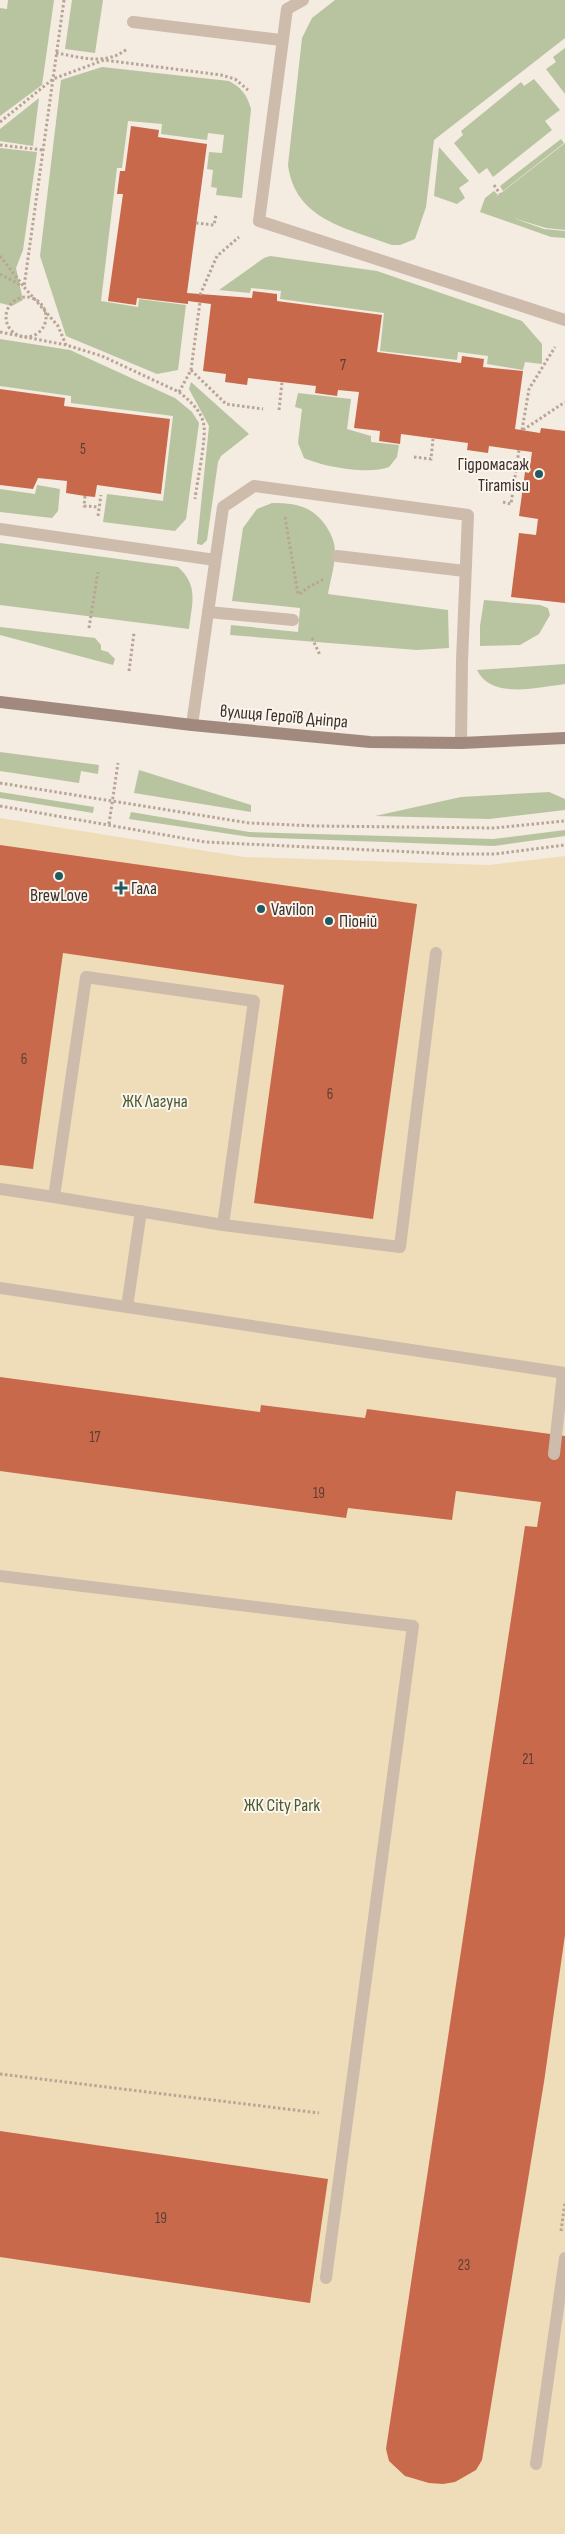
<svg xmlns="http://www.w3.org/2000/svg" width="565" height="2534" font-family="'Sofia Sans Condensed',sans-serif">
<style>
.green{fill:#b8c4a0}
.sand{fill:#efdcb8}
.building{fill:#c8694b}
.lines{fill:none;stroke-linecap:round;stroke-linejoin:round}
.path{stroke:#b9a596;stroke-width:3;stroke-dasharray:2.5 2.5;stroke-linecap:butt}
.service{stroke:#cdbbac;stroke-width:12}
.secondary{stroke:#a18a7d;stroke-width:12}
.poi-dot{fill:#1f5a5e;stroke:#fbf5ee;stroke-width:2}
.labels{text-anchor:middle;stroke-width:4;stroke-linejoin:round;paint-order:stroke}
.number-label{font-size:15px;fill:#5e3e33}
.poi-label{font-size:18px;fill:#3b302b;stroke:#fbf5ee;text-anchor:start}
.street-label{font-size:18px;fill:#3b302b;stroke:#fbf5ee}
.park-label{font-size:18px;fill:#4a5a2e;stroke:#fbf5ee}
</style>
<rect width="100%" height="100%" fill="#f4ebe1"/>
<g class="green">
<path d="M8,0H54L42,85L0,116V8L7,9Z"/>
<path d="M72,0H103L95,53L65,49Z"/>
<path d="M335,0H565V38L434,140L426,207L415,239L400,245H392C347,228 295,220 288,165L302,38L312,18Z"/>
<path d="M565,48V94L546,69L556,62L553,57Z"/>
<path d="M102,67L229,81C242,88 247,95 251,109L242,198L216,195L217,188L211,187L213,170L207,169L209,152L222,153L224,135L208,133L207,140L161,134L162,124L128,121L122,168H117L101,301L138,307L139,299L186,305L178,370L157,374L66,336L40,256L61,80Z"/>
<path d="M534,79L560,110L545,121L552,130L493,177L487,168L479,174L454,143L463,135L461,131L521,82L524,86Z"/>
<path d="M39,98L33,146L0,141V129Z"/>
<path d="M561,139L564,143L503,191L500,186Z"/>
<path d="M565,143V230L546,228L513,218L544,229L565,231V238L551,237L480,212L485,198L494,191L498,195L496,197Z"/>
<path d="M439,147L469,181L459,188L465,198L457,204L434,196Z"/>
<path d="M0,148L37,152L23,250L16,268L23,300L12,306L0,303Z"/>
<path d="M270,256L377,271L522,321L542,344V364L525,362L523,370L487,364L488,356L458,352L457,360L380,351L384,313L280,299L281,291L251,288L250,293L219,290L264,258Z"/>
<path d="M0,339L70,350L175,398L192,412L199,423L186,519L175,531L103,522L107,494L163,501L173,416L71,403V396L0,386Z"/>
<path d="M191,382L249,434L221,456L218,462L207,540L202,545L197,544L209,426L189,389Z"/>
<path d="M298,393L351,399L347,429L371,436V442L399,445L397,457L389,467C369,475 324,467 304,458L298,443L302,409L295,407Z"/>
<path d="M37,485L60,489L58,511L52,518L0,512V489L35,494Z"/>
<path d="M272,503C296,503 312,506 326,526C331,534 335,542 335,552C335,566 330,581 328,594L448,610L449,648L417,650L230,635L231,625L298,632L300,608L232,601L243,528L257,509Z"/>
<path d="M0,543L178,567C199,586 192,603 189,629L0,605Z"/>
<path d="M484,600L540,605L548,608L550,615L539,634L520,645L480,646V626Z"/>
<path d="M0,627L95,638L101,645V650L108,652L115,659L113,665L0,635Z"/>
<path d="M565,664V684C539,687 491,700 477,670Z"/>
<path d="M0,752L99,765L98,774L81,771L79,783L0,771Z"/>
<path d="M139,770L251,805V812L134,793Z"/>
<path d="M0,792L94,807L93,813L0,798Z"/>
<path d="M549,792L565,799V810L489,819L375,816L461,797Z"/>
<path d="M131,812L249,832L493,839L565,830V836L494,846L250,837L129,819Z"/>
</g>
<path class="sand" d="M0,818L244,857L489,865L565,856V2534H0Z"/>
<g class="building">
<path d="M131,126L159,130L158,137L207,144L187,293L252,298L253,291L277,294V301L382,315L377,352L461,363L462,356L484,359L483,367L523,371L515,429L540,433L541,428L565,431V603L511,597L519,533L536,535L538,519L519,516L525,472L529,473L532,452L489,446L488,453L467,450L468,443L401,434L400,444L379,441L380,431L354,428L359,392L338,390L337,396L315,393L316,386L248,378L247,385L225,382L226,374L203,371L211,304L188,301V304L137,298L136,305L108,301L123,194H117L120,171H125Z"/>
<path d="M0,389L65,398L64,406L170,419L161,494L97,485L95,497L85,496L66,493L67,481L38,478L33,489L0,485Z"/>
<path d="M0,845L417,904L373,1219L254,1203L284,985L63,953L33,1169L0,1165Z"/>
<path d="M0,1377L260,1412L261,1405L365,1418L367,1409L565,1436V1935L544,2082L482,2460L476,2470L455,2482L443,2484L429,2483L405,2476L389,2461L386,2449L525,1526L537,1527L541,1502L456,1491L452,1520L348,1508L346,1518L0,1471Z"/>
<path d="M0,2131L328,2179L310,2303L0,2257Z"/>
</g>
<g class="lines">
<g class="path">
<path d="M64,0L24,287L58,326L66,345"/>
<path d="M56,53C81,57 105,66 127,49"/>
<path d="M0,122L53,79L104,60L221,75L235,79L248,90"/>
<path d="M0,145L43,150"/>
<path d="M494,185L500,194"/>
<path d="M196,223L214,225L216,215"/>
<path d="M0,256L24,287"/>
<path d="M0,274L22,286"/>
<path d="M200,295L217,256L239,237"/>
<circle cx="26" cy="317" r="20"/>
<path d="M0,332L66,345L102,356L179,392C190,401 202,411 204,426C206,440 197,482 195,499"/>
<path d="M191,370L226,404L263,409"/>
<path d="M179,392L191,370L200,302"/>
<path d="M279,410L282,382"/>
<path d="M522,430L529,389L555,347"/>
<path d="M523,430L565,402"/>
<path d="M414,457L431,459L433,439"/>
<path d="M85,496L84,506L99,507"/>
<path d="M503,502L511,504L519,450"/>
<path d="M98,516L101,495"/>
<path d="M285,517L298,594"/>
<path d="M300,594L307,588L324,579"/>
<path d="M89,628L98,572"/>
<path d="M312,638L320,655"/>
<path d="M129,671L134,633"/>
<path d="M0,783L249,823L316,826L495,828L565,821"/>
<path d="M0,806L205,842L454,854H495L565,845"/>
<path d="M109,824L118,763"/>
<path d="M0,2074L319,2113"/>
<path d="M561,2231L565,2202"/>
</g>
<g class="service">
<path d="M303,0L287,9L259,221L565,320"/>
<path d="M133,22L281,40"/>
<path d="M0,529L215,560"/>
<path d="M337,556L465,571"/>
<path d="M208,612L293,620"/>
<path d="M192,725L223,507L254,486L468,515L462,661L461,743"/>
<path d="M0,1189L54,1197L86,977L254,1001L223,1225L400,1247L436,953"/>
<path d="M54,1197L223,1225"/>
<path d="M0,1288L565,1373"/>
<path d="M127,1307L141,1211"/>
<path d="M554,1454L563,1373"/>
<path d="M0,1576L413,1626L326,2278"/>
<path d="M536,2464L565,2258"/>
</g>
<path class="secondary" d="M0,702L192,725L370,742L461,743L565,738"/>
</g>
<g class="poi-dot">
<circle cx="539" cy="474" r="5"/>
<circle cx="59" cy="876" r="5"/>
<path d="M118.5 880.5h5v5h5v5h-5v5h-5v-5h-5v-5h5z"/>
<circle cx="261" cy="909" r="5"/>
<circle cx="329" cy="921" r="5"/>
</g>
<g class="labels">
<g class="number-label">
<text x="343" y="370">7</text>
<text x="83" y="454">5</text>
<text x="24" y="1064">6</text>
<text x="330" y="1099">6</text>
<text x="95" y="1442">17</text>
<text x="319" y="1498">19</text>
<text x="528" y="1764">21</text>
<text x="161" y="2223">19</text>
<text x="464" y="2270">23</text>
</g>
<g class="poi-label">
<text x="529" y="470" text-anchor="end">Гідромасаж<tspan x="529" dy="21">Tiramisu</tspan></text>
<text x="131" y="894">Гала</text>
<text x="59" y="901" text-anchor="middle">BrewLove</text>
<text x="271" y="915">Vavilon</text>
<text x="339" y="927">Піоній</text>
</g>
<g class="street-label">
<text transform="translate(284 716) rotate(5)" y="6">вулиця Героїв Дніпра</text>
</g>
<g class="park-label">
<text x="155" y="1107">ЖК Лагуна</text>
<text x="282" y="1811">ЖК City Park</text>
</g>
</g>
</svg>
